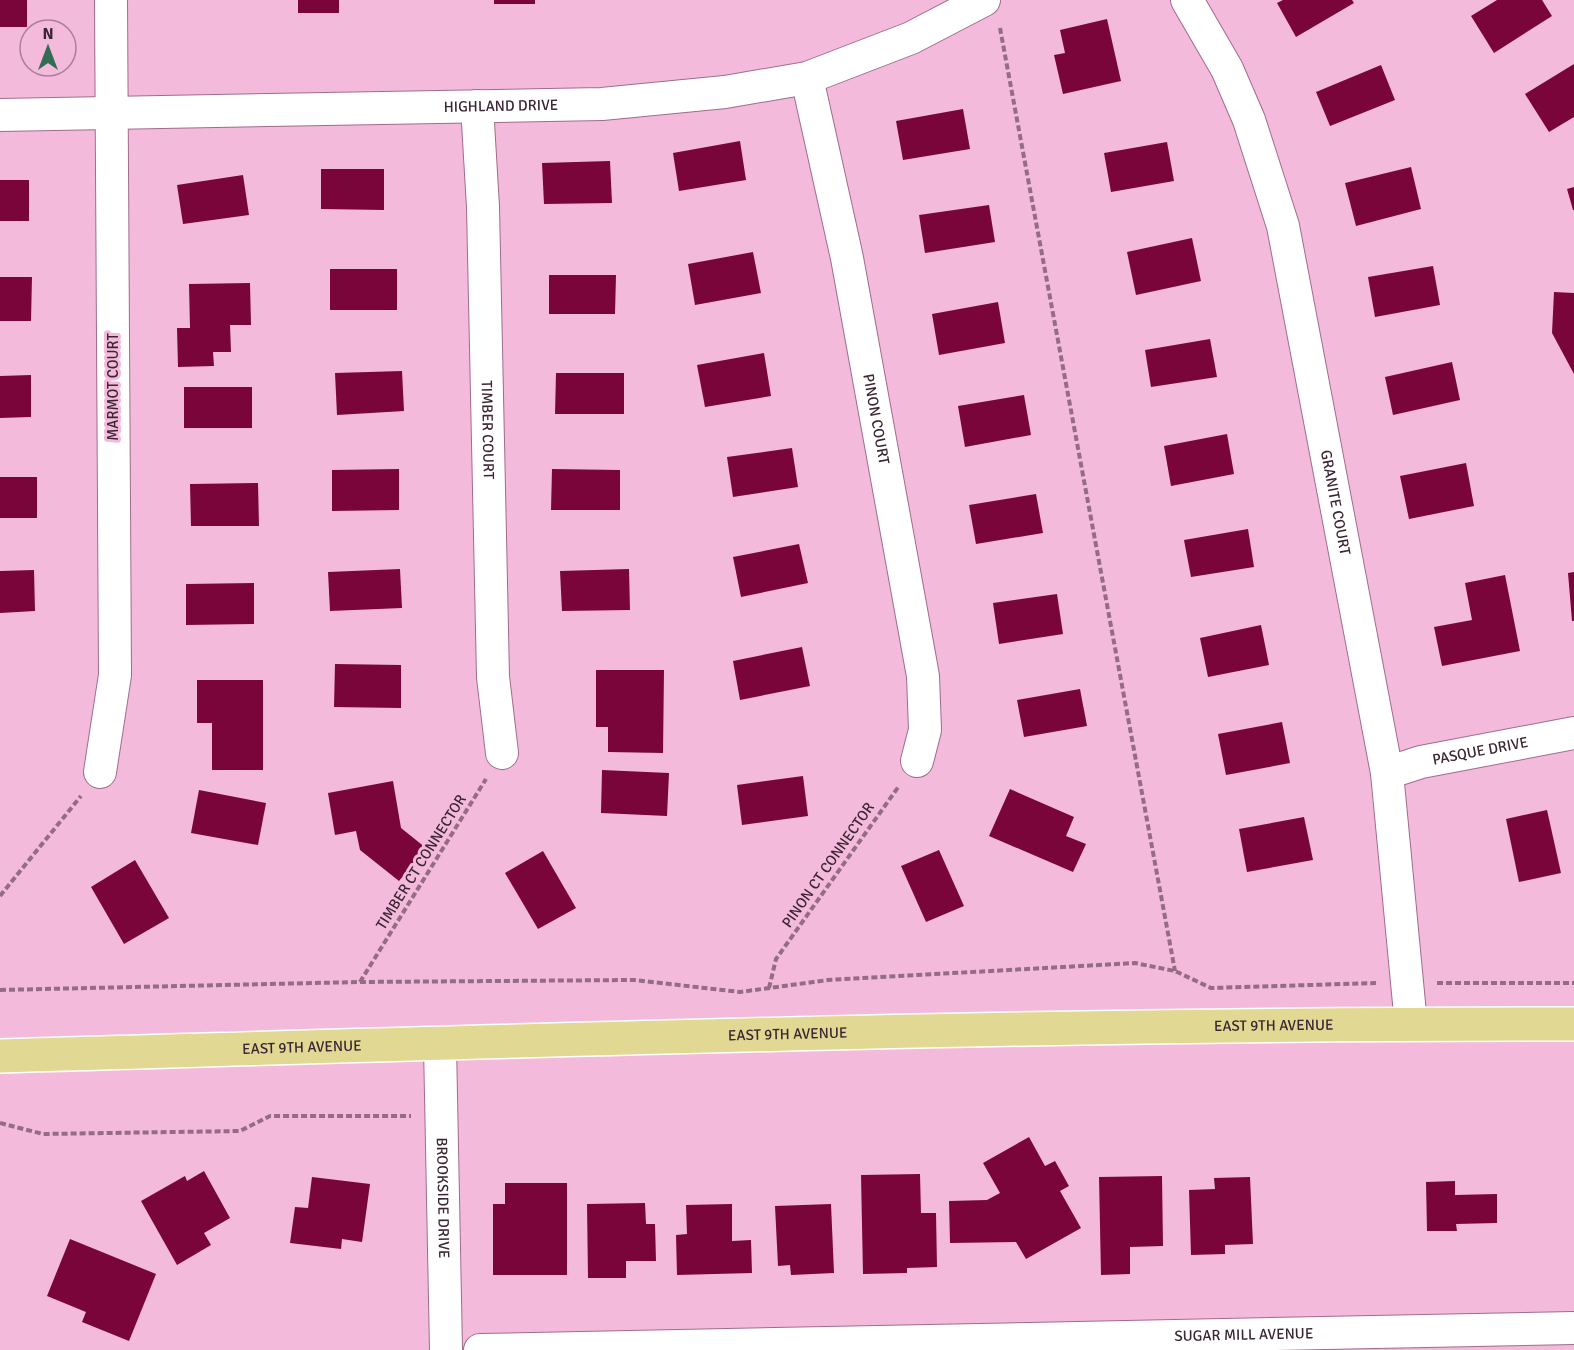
<svg xmlns="http://www.w3.org/2000/svg" width="1574" height="1350" font-family="Signika,sans-serif">
<style>
.building{fill:#79053a}
.lines{fill:none;stroke-linecap:round;stroke-linejoin:round}
.minor-casing{stroke:#a06c8c;stroke-width:34}
.major-casing{stroke:#fff;stroke-width:36}
.path{stroke:#946c84;stroke-width:4;stroke-dasharray:6 3;stroke-linecap:butt}
.minor{stroke:#fff;stroke-width:32}
.major{stroke:#e1d993;stroke-width:33}
.labels{text-anchor:middle;stroke-width:6;stroke-linejoin:round;paint-order:stroke}
.street-label{font-size:15px;fill:#3b2532;stroke:#f4badc}
</style>
<rect width="100%" height="100%" fill="#f4badc"/>
<g class="building">
<rect x="0" y="0" width="27" height="27"/>
<rect x="298" y="0" width="41" height="13"/>
<rect x="494" y="0" width="41" height="4"/>
<path d="M1283,0H1352L1354,3L1296,37L1277,3Z"/>
<path d="M1497,0H1542L1552,16L1494,53L1471,16Z"/>
<path d="M1107,19L1121,81L1063,94L1054,55L1065,53L1060,30Z"/>
<path d="M1574,64V117L1549,132L1525,94Z"/>
<path d="M1381,65L1395,100L1330,126L1316,92Z"/>
<path d="M963,109L970,149L903,160L896,121Z"/>
<path d="M740,141L746,180L679,191L673,153Z"/>
<path d="M1167,142L1174,181L1111,192L1104,153Z"/>
<path d="M610,161L612,203L544,204L542,163Z"/>
<path d="M1411,167L1421,209L1356,226L1345,183Z"/>
<path d="M321,169H384V210L321,209Z"/>
<path d="M243,175L249,215L183,224L177,185Z"/>
<rect x="0" y="180" width="29" height="41"/>
<path d="M1574,187V210H1573L1567,189Z"/>
<path d="M989,205L995,242L925,253L919,215Z"/>
<path d="M1192,238L1201,281L1136,295L1127,252Z"/>
<path d="M753,252L761,293L695,305L688,264Z"/>
<path d="M1433,266L1440,305L1375,317L1368,277Z"/>
<rect x="330" y="269" width="67" height="41"/>
<path d="M549,275H616L615,314H549Z"/>
<path d="M0,277H32L31,321H0Z"/>
<path d="M250,283L251,325H230L231,352H213L214,366L178,367L177,328H190L189,284Z"/>
<path d="M1554,292L1574,293V374L1552,333Z"/>
<path d="M998,302L1005,343L939,355L932,314Z"/>
<path d="M1210,339L1217,377L1151,387L1145,350Z"/>
<path d="M764,353L771,396L705,407L697,365Z"/>
<path d="M1452,362L1460,400L1393,415L1385,377Z"/>
<path d="M402,371L404,411L337,415L335,373Z"/>
<path d="M556,373H624V414H555Z"/>
<path d="M31,375V417L0,418V376Z"/>
<rect x="184" y="387" width="68" height="41"/>
<path d="M1024,395L1031,435L965,447L958,406Z"/>
<path d="M1227,434L1234,474L1171,486L1164,446Z"/>
<path d="M792,448L798,487L733,497L727,457Z"/>
<path d="M1466,463L1474,506L1409,519L1400,476Z"/>
<path d="M399,469V510L332,511V470Z"/>
<path d="M552,469L620,470V510H551Z"/>
<rect x="0" y="477" width="37" height="41"/>
<path d="M258,483L259,526H191L190,484Z"/>
<path d="M1036,494L1043,533L976,544L969,505Z"/>
<path d="M1248,529L1254,567L1191,577L1184,540Z"/>
<path d="M799,544L808,583L741,597L733,557Z"/>
<path d="M400,569L402,608L330,611L328,572Z"/>
<path d="M629,569L630,610L562,611L560,571Z"/>
<path d="M34,570L35,611L0,613V571Z"/>
<path d="M1574,572V621H1572L1568,573Z"/>
<path d="M1505,575L1520,651L1442,666L1434,627L1472,620L1465,583Z"/>
<path d="M254,583V624L186,625V584Z"/>
<path d="M1057,594L1063,634L999,644L993,603Z"/>
<path d="M1261,625L1269,665L1208,677L1200,638Z"/>
<path d="M802,647L810,686L740,700L733,661Z"/>
<path d="M335,664L401,665V708L334,707Z"/>
<path d="M596,670H664L663,753L608,752V727H596Z"/>
<path d="M197,680H263V770H212V723H197Z"/>
<path d="M1080,689L1087,726L1024,737L1017,700Z"/>
<path d="M1282,722L1290,763L1226,775L1218,734Z"/>
<path d="M602,770L669,773L667,816L601,813Z"/>
<path d="M803,776L808,816L742,825L737,785Z"/>
<path d="M393,781L401,828L426,848L399,881L360,850L356,831L335,835L328,793Z"/>
<path d="M1010,789L1074,817L1066,836L1086,844L1073,872L989,836Z"/>
<path d="M199,790L266,803L258,845L191,833Z"/>
<path d="M1547,810L1561,873L1519,882L1506,819Z"/>
<path d="M1304,817L1313,860L1247,872L1239,829Z"/>
<path d="M939,850L964,906L926,922L901,866Z"/>
<path d="M543,851L576,908L538,929L505,873Z"/>
<path d="M135,860L169,918L124,944L91,887Z"/>
<path d="M1029,1137L1045,1166L1055,1161L1069,1186L1060,1191L1081,1228L1026,1259L1016,1242L950,1243L949,1201L987,1200L1000,1193L983,1163Z"/>
<path d="M204,1171L230,1218L204,1233L211,1245L177,1265L141,1201L185,1176L187,1181Z"/>
<path d="M920,1174L921,1213H936L937,1267L907,1268V1273L863,1274L861,1175Z"/>
<path d="M1162,1176L1163,1246L1130,1247V1274L1101,1275L1099,1177Z"/>
<path d="M312,1177L370,1184L362,1242L342,1239L341,1249L290,1243L295,1207L308,1208Z"/>
<path d="M1250,1177L1253,1244L1225,1245V1254L1191,1255L1189,1190L1215,1189L1214,1178Z"/>
<path d="M1455,1181V1195L1497,1194V1223L1456,1224L1457,1231H1427L1426,1182Z"/>
<path d="M505,1183H567V1275H493V1204H505Z"/>
<path d="M645,1203L646,1224H655L656,1261H626V1278H588L587,1204Z"/>
<path d="M732,1204V1241L751,1240L752,1273L677,1275L676,1235L687,1234L686,1205Z"/>
<path d="M831,1204L834,1273L791,1275L790,1265L778,1266L775,1206Z"/>
<path d="M70,1239L156,1274L129,1341L82,1322L86,1312L47,1296Z"/>
</g>
<g class="lines">
<g class="minor-casing">
<g id="minor">
<path id="s1" d="M1187,0L1227,69L1249,120L1283,226L1387,773L1411,1024"/>
<path id="s2" d="M807,78L847,258L923,676L925,730L917,761"/>
<path id="s3" d="M477,106L483,207L493,677L502,753"/>
<path id="s4" d="M0,115L602,104L725,92L807,78L911,38L984,0"/>
<path d="M100,772L115,675L111,0"/>
<path id="s5" d="M1387,773L1421,762L1574,733"/>
<path id="s6" d="M440,1045L446,1350"/>
<path id="s7" d="M480,1350L1574,1328"/>
</g>
</g>
<g class="major-casing">
<g id="major">
<path id="s8" d="M0,1056C524,1041 1049,1023 1574,1024"/>
</g>
</g>
<g class="path">
<path d="M1000,28L1175,971"/>
<path d="M0,896L81,796"/>
<path d="M360,982L486,779"/>
<path d="M1437,983H1574"/>
<path d="M769,988L776,959L899,786"/>
<path d="M0,990L360,982L634,980L740,992L828,980L1135,963L1175,971L1211,988L1376,983"/>
<path d="M0,1123L43,1134L240,1131L270,1116H411"/>
</g>
<use href="#minor" class="minor"/>
<use href="#major" class="major"/>
</g>
<g class="labels">
<g class="street-label">
<text dy="5" stroke="none"><textPath href="#s4" startOffset="501">HIGHLAND DRIVE</textPath></text>
<text transform="translate(113 387) rotate(-90)" y="5">MARMOT COURT</text>
<text dy="5" stroke="none"><textPath href="#s2" startOffset="348">PINON COURT</textPath></text>
<text dy="5" stroke="none"><textPath href="#s3" startOffset="324">TIMBER COURT</textPath></text>
<text dy="5" stroke="none"><textPath href="#s1" startOffset="528">GRANITE COURT</textPath></text>
<text dy="5" stroke="none"><textPath href="#s5" startOffset="96">PASQUE DRIVE</textPath></text>
<text transform="translate(421 862) rotate(-58)" y="5">TIMBER CT CONNECTOR</text>
<text transform="translate(828 865) rotate(-55)" y="5">PINON CT CONNECTOR</text>
<text dy="5" stroke="none"><textPath href="#s8" startOffset="1274">EAST 9TH AVENUE</textPath></text>
<text dy="5" stroke="none"><textPath href="#s8" startOffset="788">EAST 9TH AVENUE</textPath></text>
<text dy="5" stroke="none"><textPath href="#s8" startOffset="302">EAST 9TH AVENUE</textPath></text>
<text dy="5" stroke="none"><textPath href="#s6" startOffset="153">BROOKSIDE DRIVE</textPath></text>
<text dy="5" stroke="none"><textPath href="#s7" startOffset="764">SUGAR MILL AVENUE</textPath></text>
</g>
</g>
<g transform="translate(48 48)"><circle r="28" fill="#f4badc" stroke="#aa7e98" stroke-width="1.5"/>
<path d="M0-4.5L10 22L0 15L-10 22Z" fill="#346c53"/>
<text y="-9" font-size="16" font-weight="bold" text-anchor="middle" fill="#3b2532">N</text>
</g>
</svg>
